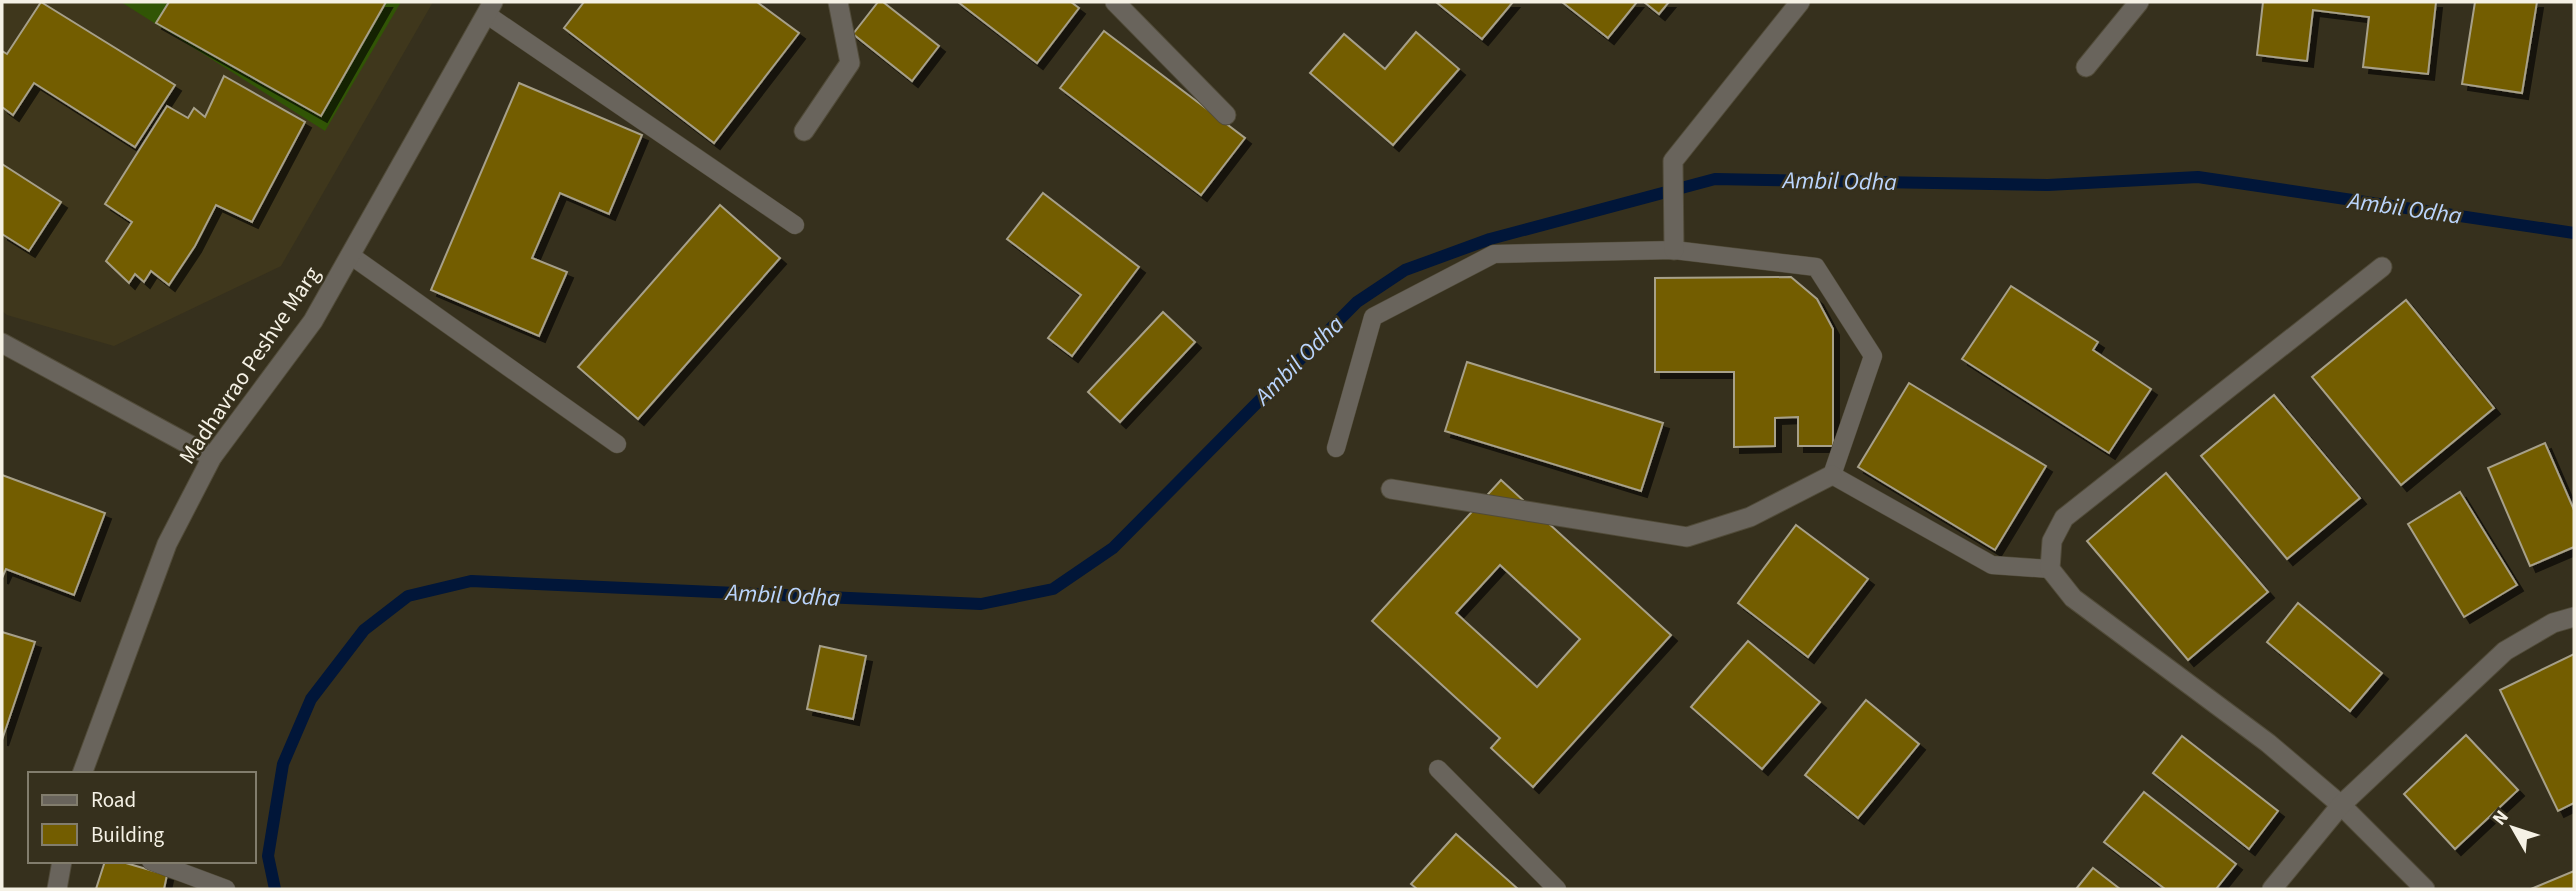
<svg xmlns="http://www.w3.org/2000/svg" width="2576" height="891" font-family="'Source Sans 3',sans-serif">
<style>
.built{fill:#3f371c}
.pitch{fill:#315505}
.lines{fill:none;stroke-linecap:round;stroke-linejoin:round}
.stream{stroke:#011639;stroke-width:12}
.building{fill:#735d00;stroke:#a7a089;stroke-width:2;fill-rule:evenodd;filter:url(#shadow)}
.service-casing{stroke:#514b39;stroke-width:19}
.minor-casing{stroke:#514b39;stroke-width:21}
.tertiary-casing{stroke:#514b39;stroke-width:21}
.service{stroke:#69645c;stroke-width:18}
.minor{stroke:#69645c;stroke-width:19}
.tertiary{stroke:#69645c;stroke-width:19}
.labels{text-anchor:middle;stroke-width:5;stroke-linejoin:round;paint-order:stroke}
.street-label{font-size:23px;fill:#f5f1e5;stroke:#36301d}
.water-label{font-size:24px;font-style:italic;fill:#bbd5fd;stroke:#36301d}
</style>
<defs>
<filter id="shadow"><feDropShadow dx="6" dy="6" stdDeviation="0" flood-color="#0009"/></filter>
</defs>
<rect width="100%" height="100%" fill="#36301d"/>
<path class="built" d="M2,2H433L281,266L114,346L7,315L2,311Z"/>
<path class="pitch" d="M121,2H401L325,131Z"/>
<g class="lines">
<path class="stream" d="M275,889L268,856L283,764L311,699L364,630L408,596L471,581L981,604L1053,589L1113,548L1357,302L1405,270L1490,239L1715,179L2048,185L2198,177L2574,233"/>
</g>
<g class="building">
<path d="M41,2L175,85L135,147L34,83L13,115L2,107V51L7,54Z"/>
<path d="M169,2H386L321,116L156,23Z"/>
<path d="M584,2H757L799,33L714,143L564,28Z"/>
<path d="M878,2H883L939,46L912,81L853,34Z"/>
<path d="M958,2H1071L1079,8L1037,63Z"/>
<path d="M1436,2H1513L1482,39Z"/>
<path d="M1562,2H1637L1608,38Z"/>
<path d="M1644,2H1669L1659,14Z"/>
<path d="M2263,2H2436L2428,74L2363,67L2369,17L2313,10L2307,61L2257,55Z"/>
<path d="M2475,2H2537L2522,93L2462,84Z"/>
<path d="M1104,31L1245,138L1201,195L1060,88Z"/>
<path d="M1416,32L1459,69L1393,145L1310,73L1344,34L1385,69Z"/>
<path d="M224,76L305,122L252,222L216,205L195,246L169,285L151,271L144,282L135,274L129,283L106,261L132,222L105,204L167,106L188,118L194,108L205,117Z"/>
<path d="M519,83L642,135L609,214L560,193L532,258L567,272L539,336L431,290Z"/>
<path d="M2,164L61,202L29,251L2,234Z"/>
<path d="M1043,193L1139,267L1072,356L1048,338L1081,295L1007,239Z"/>
<path d="M720,205L780,258L638,419L578,367Z"/>
<path d="M1791,277L1817,299L1833,329V446H1798V417L1775,418V446L1734,447V372H1655V278Z"/>
<path d="M2011,286L2098,342L2093,350L2151,389L2109,453L1962,359Z"/>
<path d="M2406,300L2494,408L2401,485L2312,377Z"/>
<path d="M1163,312L1195,342L1120,422L1088,392Z"/>
<path d="M1467,362L1663,423L1641,491L1445,431Z"/>
<path d="M1909,383L2046,466L1995,550L1858,467Z"/>
<path d="M2274,395L2360,498L2287,559L2201,456Z"/>
<path d="M2545,443L2574,510V547L2530,566L2488,468Z"/>
<path d="M2166,473L2268,592L2188,660L2087,541Z"/>
<path d="M2,475L105,513L74,595L6,569L2,578Z"/>
<path d="M1501,480L1671,635L1533,787L1491,748L1500,738L1372,621ZM1500,565L1580,639L1537,687L1456,613Z"/>
<path d="M2460,492L2517,585L2464,617L2408,524Z"/>
<path d="M1796,525L1868,579L1808,657L1738,603Z"/>
<path d="M2298,603L2382,673L2350,711L2267,642Z"/>
<path d="M2,632L35,642L2,740Z"/>
<path d="M1748,641L1820,702L1762,769L1691,707Z"/>
<path d="M820,646L866,656L853,719L807,709Z"/>
<path d="M2574,654V803L2558,811L2500,690Z"/>
<path d="M1866,700L1919,744L1858,818L1805,775Z"/>
<path d="M2466,735L2518,790L2455,849L2404,794Z"/>
<path d="M2182,736L2278,811L2249,849L2153,773Z"/>
<path d="M2144,792L2236,864L2216,889H2165L2104,842Z"/>
<path d="M1456,834L1518,889H1417L1411,884Z"/>
<path d="M105,861H119L167,875L164,889H96Z"/>
<path d="M2093,868L2120,889H2076Z"/>
<path d="M2574,871V889H2531Z"/>
</g>
<g class="lines">
<g class="service-casing">
<g id="service">
<path d="M486,14L795,225"/>
<path d="M350,255L617,444"/>
<path d="M1336,448L1373,317L1494,254L1674,250L1816,267L1873,356L1832,475L1992,565L2050,569"/>
<path d="M1438,769L1557,889"/>
<path d="M151,861L226,889"/>
</g>
</g>
<g class="minor-casing">
<g id="minor">
<path d="M1115,2L1226,115"/>
<path d="M2086,67L2139,2"/>
<path d="M804,131L850,63L838,2"/>
<path d="M1674,250L1673,161L1800,2"/>
<path d="M2382,267L2064,518L2052,541L2050,569L2073,598L2268,743L2341,805L2425,889"/>
<path d="M1391,489L1687,537L1750,517L1832,475"/>
<path d="M2272,889L2341,805L2505,651L2553,623L2574,617"/>
</g>
</g>
<g class="tertiary-casing">
<g id="tertiary">
<path d="M2,343L212,457"/>
<path d="M82,774L167,544L212,457L313,321L493,2"/>
<path d="M57,889L62,861"/>
</g>
</g>
<use href="#service" class="service"/>
<use href="#minor" class="minor"/>
<use href="#tertiary" class="tertiary"/>
</g>
<g class="labels">
<g class="street-label">
<text transform="translate(249 365) rotate(-56)" y="8">Madhavrao Peshve Marg</text>
</g>
<g class="water-label">
<text transform="translate(1840 181) rotate(1)" y="8">Ambil Odha</text>
<text transform="translate(2405 208) rotate(8)" y="8">Ambil Odha</text>
<text transform="translate(1299 360) rotate(-45)" y="8">Ambil Odha</text>
<text transform="translate(783 595) rotate(3)" y="8">Ambil Odha</text>
</g>
</g>
<rect width="2576" height="891" fill="none" stroke="#f5f1e5" stroke-width="7"/>
<rect x="28" y="772" width="228" height="91" fill="#36301d" stroke="#827d6d" stroke-width="2"/>
<rect x="42" y="795" width="35" height="10" fill="#69645c" stroke="#827d6d" stroke-width="2"/>
<text x="91" y="807" font-size="21" fill="#f5f1e5">Road</text>
<rect x="42" y="824" width="35" height="21" fill="#735d00" stroke="#827d6d" stroke-width="2"/>
<text x="91" y="842" font-size="21" fill="#f5f1e5">Building</text>
<g transform="translate(2513 828) rotate(309)" stroke="#36301d" stroke-width="5" paint-order="stroke">
<path d="M0-5L12 26L0 18L-12 26Z" fill="#f5f1e5"/>
<text y="-10" font-size="19" font-weight="bold" text-anchor="middle" fill="#f5f1e5">N</text>
</g>
</svg>
